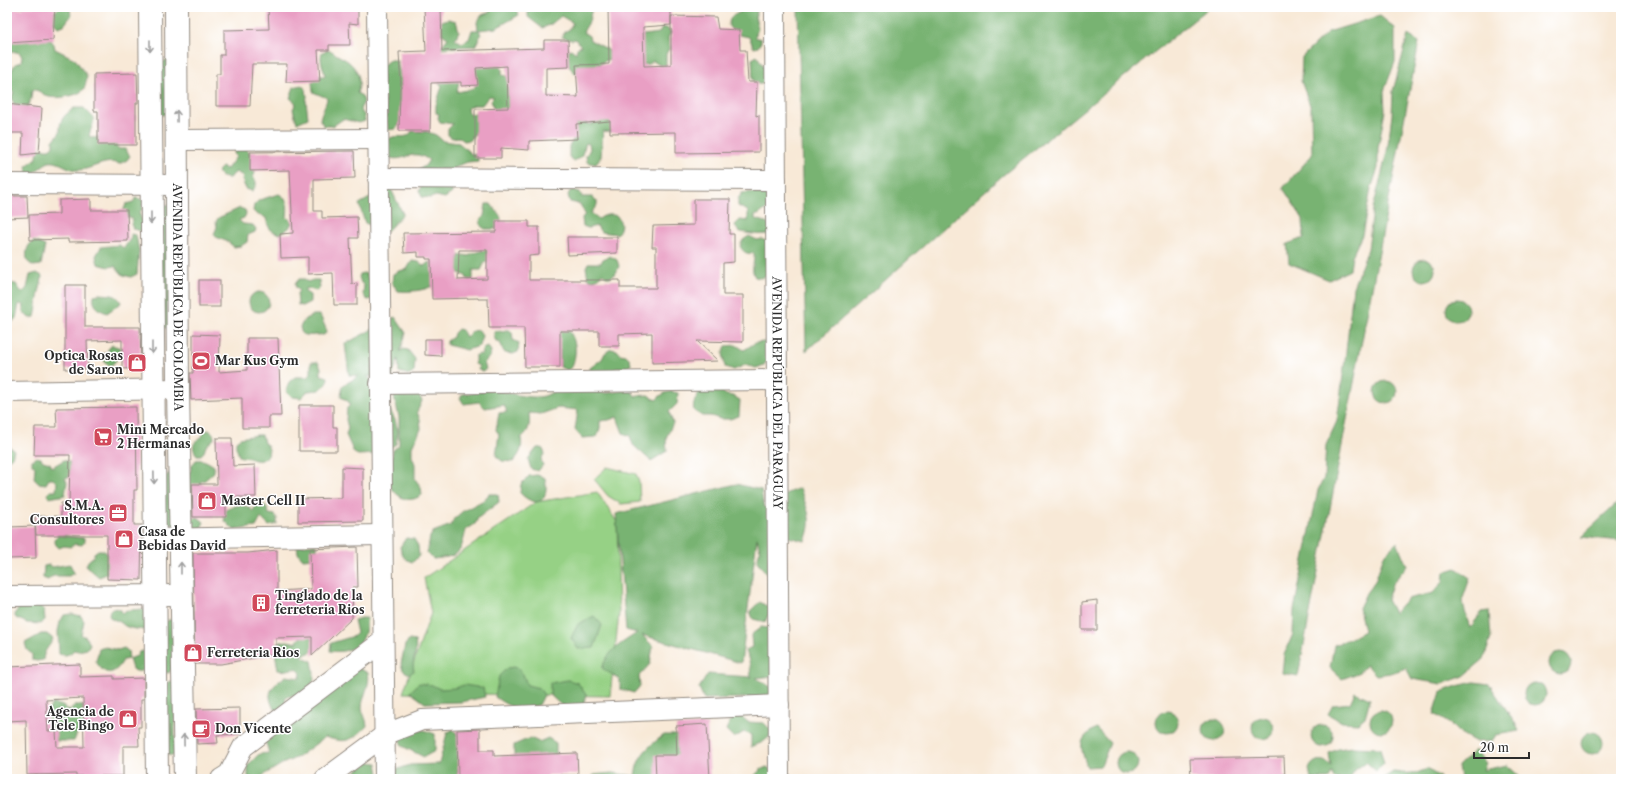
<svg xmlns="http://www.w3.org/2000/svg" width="1628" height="786" font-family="'Libre Caslon Text',serif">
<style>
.green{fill:#96d185;stroke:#607e58}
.forest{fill:#78b372;stroke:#526f4e}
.building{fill:#e99fc4;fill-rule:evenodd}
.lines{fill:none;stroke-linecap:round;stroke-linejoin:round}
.minor-casing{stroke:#928a81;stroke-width:22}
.tertiary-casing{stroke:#928a81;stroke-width:24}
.minor{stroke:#fff;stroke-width:20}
.tertiary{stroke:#fff;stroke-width:22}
.oneway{stroke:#a0a0a0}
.labels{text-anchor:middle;stroke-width:3;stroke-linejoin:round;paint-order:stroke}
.street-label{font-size:12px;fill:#2b2b2b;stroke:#fff}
.poi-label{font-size:12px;font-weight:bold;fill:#2b2b2b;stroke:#fff;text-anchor:start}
</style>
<rect width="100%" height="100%" fill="#fff"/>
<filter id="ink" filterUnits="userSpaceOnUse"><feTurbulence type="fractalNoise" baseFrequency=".025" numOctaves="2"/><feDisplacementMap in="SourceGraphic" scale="8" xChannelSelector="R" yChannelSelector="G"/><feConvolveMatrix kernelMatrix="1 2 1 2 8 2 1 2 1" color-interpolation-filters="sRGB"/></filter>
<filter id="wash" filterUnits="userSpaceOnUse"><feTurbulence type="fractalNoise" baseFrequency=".012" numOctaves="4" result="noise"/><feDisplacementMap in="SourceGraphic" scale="16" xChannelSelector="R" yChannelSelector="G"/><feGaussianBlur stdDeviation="0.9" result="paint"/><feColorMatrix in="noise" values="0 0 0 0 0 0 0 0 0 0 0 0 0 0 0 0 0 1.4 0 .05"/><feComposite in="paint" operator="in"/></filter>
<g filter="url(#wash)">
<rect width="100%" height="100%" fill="#f8e9d7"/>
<g class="green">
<path d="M607,467L636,474L639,482L640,502L621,504L608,496L594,479Z"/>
<path d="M597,492L617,522L619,614L610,696L403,693L431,613L424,578L536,502Z"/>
</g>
<g class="forest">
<path d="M60,7H68L70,9L71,16L64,25L58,27L51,20L52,14Z"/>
<path d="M490,7H516L519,15L496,28L479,30L481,35L475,46L440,48L448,38L439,32V26L442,21L448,19L456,21L459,31L455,39L462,43L469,39L472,30H478L477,22L482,15L490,12Z"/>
<path d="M528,7H592L589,22L583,32L589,36L590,40L607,49L611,54L609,59L586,71L575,74C570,66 563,62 559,53L571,49L576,53L577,48L581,46L575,39L572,40L562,37L564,32L570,29L573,23L561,16L550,25L542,28L528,17Z"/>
<path d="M749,7H762L757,11L755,17L758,28L755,37L761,39V42L758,47L754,48L749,37L735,34L728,25L731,17Z"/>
<path d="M798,7H1210L1002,176L806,351Z"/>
<path d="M1380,16L1395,28V62L1384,91L1385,111L1378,148V168L1371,189L1362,235L1352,256L1350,270L1329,280L1289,263L1287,244L1304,238L1303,219L1283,188L1312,155L1311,108L1301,81L1302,57L1328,32Z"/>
<path d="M662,28H667L671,32L668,38L670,47L666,54V65L663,67L653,61L649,64L641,65L643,35L659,33Z"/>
<path d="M1408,35L1419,42L1298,676L1282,673L1284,655L1293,634L1294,610L1318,490L1324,478L1326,445L1337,421L1346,352L1353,287L1368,249L1373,209L1387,152L1392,115L1393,91Z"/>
<path d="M7,37H48L54,44L55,49L75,59L87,76C86,80 86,85 84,89C80,96 57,99 49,97C43,95 39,89 32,90L31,99L26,109L15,108L12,97L14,92L9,91L7,89V73L11,72L15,64L21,62L22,57L20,53L8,50L7,48Z"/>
<path d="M329,50C333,51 335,54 339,56C354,63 364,76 357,93L362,96L364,102L360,109L364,115L365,121L359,123L343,119L333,126H324L320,120C321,112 327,103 327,98L313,92L312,82L317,76H325C324,67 319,62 322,52Z"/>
<path d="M757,56L764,67L767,81L758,84L753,80C752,72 753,67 752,59Z"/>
<path d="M171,59L166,114L159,116V67L164,61Z"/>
<path d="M389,60H396C401,69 404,114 399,124C399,126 397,127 395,129L388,130L381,67Z"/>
<path d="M496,62L502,69V75L511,77L515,107L495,112L491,100L494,97L489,96L482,105H474L467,108L468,113L476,114L479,131L473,135L471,140L464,141L459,137L452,138L448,135V129L453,124L440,122L438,118L439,114L436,113V105L442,86L437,81L460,74L457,92L473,89L476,85L475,66Z"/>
<path d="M301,85L306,89L307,97L306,101L308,118L297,123L293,109L296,103L290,98L294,87Z"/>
<path d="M74,108H84L94,118C94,125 90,129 89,136L94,138L101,136L112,141L119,149H125L130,156L127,160L119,164C104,158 91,171 76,170C67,169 58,160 49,162C41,165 37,173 28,174L26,166L37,158L38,149H49L53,146V141L60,132C59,119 65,115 74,108Z"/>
<path d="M611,109L612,132L603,131L601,157L595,164L587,162L586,156L590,149L589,144L586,143L581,157L574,161L569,157V146L576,136L575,127L577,121L592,125L591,119Z"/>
<path d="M412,131L428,132L436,135L443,141L459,143L470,153L478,156V161L468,162L459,165L454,169L418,170L425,166L429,160C424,157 419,154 413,155C404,157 397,161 388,157L386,140C388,139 390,138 393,137C400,135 407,140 412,131Z"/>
<path d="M7,137L11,144L12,153L7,154Z"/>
<path d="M246,148C252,154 259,169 253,177L256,182V186L252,191L246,189L242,180L243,176L236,172L229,178C223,178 220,177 218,171L222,167L227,169L236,157L234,153L235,149Z"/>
<path d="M422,185L452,187V193L445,198L436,196L430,198L422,197L419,191Z"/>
<path d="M390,187L403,214L386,232L365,223L359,204Z"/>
<path d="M573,190L580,192L582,197H592L597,201V205L591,213L599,219C605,214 611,214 617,216C622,223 622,227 617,234L601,232L597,226L588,228L583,226L582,218L585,214L580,204L570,202L568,195L570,191Z"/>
<path d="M754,192L767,196L768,208L758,215H755V219L766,222L771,226L769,234C759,235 747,234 738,231L735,225L740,220L748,221V211L738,206V199L742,193Z"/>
<path d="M279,194C289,199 288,208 287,217L292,222L289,228L280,234C270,231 268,228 266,218L256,214L253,211L254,205L259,200Z"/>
<path d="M136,198L144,200L142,210L139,212L141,218L145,223V232L133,229L131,224L133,219L125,216L123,212L126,204L133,202Z"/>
<path d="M486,204H491C497,213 505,216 499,229H485L481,226L480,220L484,216Z"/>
<path d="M165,205H171L172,330L163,327L157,208Z"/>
<path d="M240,208L245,210L246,214L244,218L239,220L243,224L253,225L256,229L255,232L248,235L247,242L241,246L234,247L228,242L216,237L214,234L217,227L216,222L218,218Z"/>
<path d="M131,234L136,235L139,251L137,274L131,277L123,275L115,266L109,267L98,264L96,256L101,247L119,245L124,248L131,238Z"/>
<path d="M749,236L757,240L762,239L768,242V274L762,278L755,277C750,269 755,262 754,253C746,254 744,253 740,246L743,240Z"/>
<path d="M34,241L45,246L41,265L33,266L27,261C26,252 26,246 34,241Z"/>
<path d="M484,249H490L488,262H485L481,270H473V280L467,279L466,276L455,271L459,256L463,255L469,256C474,251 480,253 484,249Z"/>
<path d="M610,256L617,260L619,266L616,273L611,277H606L602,273L599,278L593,280L588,278L586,267L588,263H601L603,259Z"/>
<circle cx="1424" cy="270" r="11"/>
<path d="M412,261L419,262L424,266L429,262L433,263L436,269L431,274L433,278L432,286C424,291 407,292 398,291L392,283L393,274L399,271L407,269Z"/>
<path d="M37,273L42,276C42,285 39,289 38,298C37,304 37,310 35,317L29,318L23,312L24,305L19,304L16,318L7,328V283L16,284L22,293L27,288L30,275Z"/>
<path d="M363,273L367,274L368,279H371L379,296L369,300L366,299L363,294L364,285L361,283L359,277L360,274Z"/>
<path d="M299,279H305L307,282L313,280H319L320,288L316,291L306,288L304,291L310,295V302L302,306L298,305L297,293L299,291L296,288L295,284Z"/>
<circle cx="259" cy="302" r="10"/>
<path d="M99,294C108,295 118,293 121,303L107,313C99,310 92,306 94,295Z"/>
<circle cx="1457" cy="310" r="11"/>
<path d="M313,315H320L327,331L324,335C315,334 312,337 302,334L300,327L305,319Z"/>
<path d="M395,317L406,333L400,352L403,349L408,350L415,359L414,372L410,375L399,372L398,359L392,377L367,376L378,386L395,420L398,431L396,444L380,454L358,455L354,453L346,435L348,428L346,420L347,408L350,405L348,401L341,397L342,386L359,376L349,375L345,344Z"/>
<path d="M559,328L568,329C577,342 577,352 572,367L567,370L560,367V350L557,341Z"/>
<path d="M458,329L462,330L466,337L472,331L479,330L482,336L479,346L467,350L447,345V341L453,337L454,333Z"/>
<path d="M505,330H509L512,332L513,340L519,343L518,352L513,354L505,353L501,347L500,342L496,341L494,337V332L499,331L503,332Z"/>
<path d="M764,342L772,343L768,359L764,365L756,368L745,365L734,370L725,367L723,353L726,346L736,345L744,350L755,343Z"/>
<path d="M112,345L121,348C121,355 116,362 110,366L106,364L103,358L104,353H108V349Z"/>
<path d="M487,346L491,351L490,356L484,363L486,369L483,372L478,369L479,366L475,364V356L479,354L481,355L483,348Z"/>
<path d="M611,349L617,350L620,354L626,355L630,359L631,365L626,368L618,367L614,370L611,377L590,375V368L602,359L605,353Z"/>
<path d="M311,362H318L321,368V375L328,377L327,384L319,390L308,391L301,398L292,397L286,391L289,382L295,377H308L311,373Z"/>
<circle cx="1386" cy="392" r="11"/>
<path d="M555,388H589L595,392L608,393L621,391H632L635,396L648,395L656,400C663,393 668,390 678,393L677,404L669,412L673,423L666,438L667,451L651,461L633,445L630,436L623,433L617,417L609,420L600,421V429L596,437L582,438L575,430L578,410L558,408L541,414L529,413C530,424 530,431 521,438C523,449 520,454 513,462L502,461L496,456L499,434L496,430L499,413L507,412L504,405L485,408L479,402L464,404L460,398L463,394C474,394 483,390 494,390C510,392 545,406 555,388Z"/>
<path d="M416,390L422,401L417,412L420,419L421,429L412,447V456L415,464V479L421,487L422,495C407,505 397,497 388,483L393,450L399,445V417L394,396L397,391Z"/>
<path d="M721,390L726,395L733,396L740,400L739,416L730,419H720L711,416H702L694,411C692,403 696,398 700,391Z"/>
<path d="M208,430C213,432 214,434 214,439L206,446L204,452L201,455H197C190,447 194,441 202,437L204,432Z"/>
<path d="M257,435H262L264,443L267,445L269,449L268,456C261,462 257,461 249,458C246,457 243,458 239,456L236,447V441L240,438Z"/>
<path d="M7,447H10L14,450L12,457L7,461Z"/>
<path d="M537,448H542L545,453L541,459L543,465L538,471L531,469L528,459Z"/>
<path d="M36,457L41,458L43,461L50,463L52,467L64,460L72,463L73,475L65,478L67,482L65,495L49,498L47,494L50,491H56L57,483L53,479H49L46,484L38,483L34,479L35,467L32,464V460Z"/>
<path d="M196,460C204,459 208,462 214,466V472L205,480L200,482L203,489L199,500L190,514H194L204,522L201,528L195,530L170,524L165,515L162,503L166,496L161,488L164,478L168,474L190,472L192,465Z"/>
<path d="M537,475L545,478C550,501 537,510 520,493L521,484L529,476Z"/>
<path d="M736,484L761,490L764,508L777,497L800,488C807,510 814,518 805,541L788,537L783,541L778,570L766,573L757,561L760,550L757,538L741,663L642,635L653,646L650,664L639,676L640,686L634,693L620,689V680L602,668C608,650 622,643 637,633L626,630L616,514Z"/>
<path d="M489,494H498L499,502L478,518L475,524L466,530C460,555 460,556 433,559L427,553L430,537L433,532L451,525L455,518L463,511L484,500Z"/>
<path d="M1621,500V541L1581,537Z"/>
<path d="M242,505L250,508L253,512C254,505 260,504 266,506L269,514L275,515L277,518V524L269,526L261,518L256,527L234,530L225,521L223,511L235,506Z"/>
<path d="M58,535L84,538L85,542L82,545L75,544L70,547L64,546L59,548L56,545L54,539Z"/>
<path d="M406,538L414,539L418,546L419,556L413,562C404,560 402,556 400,547Z"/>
<path d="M1397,542L1407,566L1392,584L1387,600L1394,613L1407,599L1433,593L1443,582L1444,572L1456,568L1470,578L1462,601L1470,628L1482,612L1489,611L1491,638L1484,659L1464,676L1442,684L1412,679L1406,668L1391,673L1376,675L1367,665L1358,673L1342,679L1330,668L1334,645L1349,639L1364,631L1359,608L1366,593L1375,581L1384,555Z"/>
<path d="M315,544L319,552L313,558L303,559L298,553L297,546Z"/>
<path d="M98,550H103L107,553L109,573L99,577L86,566L88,561L94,556V553Z"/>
<path d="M70,564L74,573L69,576H53L48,580L43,578L44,566L49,565L53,567Z"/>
<path d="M760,602L771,609L765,622L753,619L750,611Z"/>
<path d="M34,603L44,610L45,620L40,624L27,623L16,618L14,614L22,605Z"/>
<path d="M116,608L121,610L122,613L130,610L143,609L147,612L149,625L145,630C139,629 130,629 125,626C120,622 118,620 111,619L109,615L110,610Z"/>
<path d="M72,614L81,616L84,621L81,635L86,637L90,644L87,649L78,651L74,650C69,655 66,656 59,654L58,631L60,622L64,615Z"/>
<path d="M594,616L602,625L594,648L578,649L571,638L578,624Z"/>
<path d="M361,618H367C366,625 366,632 363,638C358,650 341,653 330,651L331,643L354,636L357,633L354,620Z"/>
<path d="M168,620H173L174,666L169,673L164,672L163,625Z"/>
<path d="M761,627L778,629L773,676L756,678L771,687L774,697L704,699L699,688L708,674L751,677L750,665L746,650L752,647L751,635Z"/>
<path d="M41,634H47L53,639C49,648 44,649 43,660L37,661L32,660V654L27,650L25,643Z"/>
<path d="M303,634L309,635L315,641V648L309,653L302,655L305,658L312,661C313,666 314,672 314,677C314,689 296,696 285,697L286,705L283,710L274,709C265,692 272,686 286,676L300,678L301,673L297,669C290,668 285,672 278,670L274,646C282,640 287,640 296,643Z"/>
<path d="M409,640L415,641C418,653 411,660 414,671L409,674L403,670L401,664L405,645Z"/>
<path d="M105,647L118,650L124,648L128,651L129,659L137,656L139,652L143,651L148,654V666C142,672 139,673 132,669L129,659L123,660C115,676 104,677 96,661L99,649Z"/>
<circle cx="1560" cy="663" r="11"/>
<path d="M357,667L368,673C371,684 363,695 362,707C362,713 367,719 367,726C352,741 346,744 325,737L298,757L282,764L257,779L248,777V765L259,754L269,753L266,743H260Z"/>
<path d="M516,667L523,674L527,685L539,688L544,695L539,705C520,710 511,709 495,697L499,676L507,668Z"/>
<path d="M568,680L578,683L586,695L582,710L561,705L550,695V683Z"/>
<path d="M172,681L175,683V756L168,755L163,692L168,682Z"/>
<path d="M1474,682L1489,684L1514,721L1519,731L1496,735L1492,741L1476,742L1458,732L1450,724L1434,714L1441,692L1457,686Z"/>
<circle cx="1535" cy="694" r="11"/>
<path d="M419,683L432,685L440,689L455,688L464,685L483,688L485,697L461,702L425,703L410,692Z"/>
<path d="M1355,692L1370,699L1365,717L1358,723L1342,722L1328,714L1333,705L1350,703Z"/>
<path d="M52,704C60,704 63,706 70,711L75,705H81L84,707L88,726L79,729L74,741H57L54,738L50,728L44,734L43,720Z"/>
<circle cx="1381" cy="721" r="11"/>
<circle cx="1167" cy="722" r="11"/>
<path d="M737,715L742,717L748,722L764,723L774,733L763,742L751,747V735L744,732L734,738L726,730L731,719Z"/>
<circle cx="1263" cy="728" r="11"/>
<circle cx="1214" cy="730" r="11"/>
<circle cx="1322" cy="736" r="11"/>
<path d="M1096,728L1110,743L1101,766L1087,767C1081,748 1076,740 1096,728Z"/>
<path d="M453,729C466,743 460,761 456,778L391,779L390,772L410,765L439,764L447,733Z"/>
<path d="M424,730L435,734V751L424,757L402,746L398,734Z"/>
<circle cx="1592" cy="743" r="11"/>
<path d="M664,735H678L681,755L658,779H593V775L612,773L635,776C638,754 648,747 664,735Z"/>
<path d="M530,738L539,742L548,738L556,743V759L515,760L514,754V745Z"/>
<path d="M1352,747L1380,748L1384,764L1376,771L1366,762L1355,770L1349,779H1334L1332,772L1329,779H1311L1309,769C1314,758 1325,758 1331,767L1329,753L1338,749Z"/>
<path d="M1475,750L1486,763L1483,770L1507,765L1522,779H1460L1458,766Z"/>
<circle cx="1127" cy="763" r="11"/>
<path d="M369,762L377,763L380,779H351L356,771Z"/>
<path d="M767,767L770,769L778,779H751L760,770Z"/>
<path d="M1427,769L1440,777V779H1382L1393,772L1414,774Z"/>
</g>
<g id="blocks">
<g class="building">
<path d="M23,7H55L53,40L7,43V8L23,9Z"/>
<path d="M268,7H358V24L349,23L350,45H329V50H318L320,81L286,82L287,64H252L250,106H216V74H220V55H224V30L269,29Z"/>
<path d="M424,7H441L442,51L544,48V40H568L569,67L546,68V96L578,97L576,65L609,64L608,7H671V25V16L716,17L718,29L739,30L740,50H746L748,82H757L756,116L759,115V152L676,153V132L610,133V121L576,124L577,139L529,141V150L501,148V158H475V109L508,108L507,66L476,68L478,85L461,86V82L431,83L430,131H399L400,87H401L399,52L426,51ZM671,25V65L644,66L643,27Z"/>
<path d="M137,73L138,103H136V145H98V111H94V74Z"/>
<path d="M7,104L42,108L39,153L22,155L23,133H7Z"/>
<path d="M354,151L355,178L314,179V211H322V218L357,217L358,238H350L352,284L357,283V305H334L333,273L308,274V257L281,258L280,234L293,233L290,170L250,171V152Z"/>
<path d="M7,196H27L28,217L7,218Z"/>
<path d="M91,199V210H127L128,241L68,242V239L30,240L29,215L59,214V200Z"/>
<path d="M694,199H730L729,234H734V262L723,263V295H743V342L697,341L718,361L652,363V333L619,334V346H599V331H560V367H525L524,328H489L488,299H478V298L432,299L431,259H426V257H418V252L404,253L403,233L496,232V221H529V227H539V255L529,256V280H620V288H656V247H652L653,226L694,225ZM459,250H487V279L458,280Z"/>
<path d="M567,237H617V253L568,255Z"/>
<rect x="199" y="280" width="21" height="27"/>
<path d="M65,285H85V327H140L141,368L122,369V340L87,341L88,369H65Z"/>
<path d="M193,334L220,335L219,372L247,370V338H278L281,416H269V428H242V398L191,400L190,373H193Z"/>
<path d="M425,339H441V356L425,355Z"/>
<path d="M299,405H333V427H337V451H299Z"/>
<path d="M136,407L137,490H134V525H142L141,580L107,579V535H36L35,516H61V503H69L70,455H34L35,427H57L56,408Z"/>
<path d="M216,438H232L233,466L255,465L256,497H226V517H193L192,484H217Z"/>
<path d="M342,467L363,468V521L298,522V499L342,498Z"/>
<path d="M35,526L36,558L9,559V527Z"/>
<path d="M357,547L358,587H353L352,618L312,656V637L276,638V654L221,664H195L193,553H248L277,550V591L311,589L310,549Z"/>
<path d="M1097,600V630H1082V602Z"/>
<path d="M80,664V677L114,676V679L144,678V699H141V727H138L139,746H123V776H76V774L27,775L26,720L8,721L7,667ZM83,698L84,747H57L56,731H48L46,700Z"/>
<path d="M240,708V734L217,735L218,743L197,744L196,709Z"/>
<path d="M707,724L710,779H656L655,755H677L676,726Z"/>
<path d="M480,729V750H494V756L577,753L578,775H547V779H458L457,730Z"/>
<path d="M1284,757L1285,779H1191L1190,759Z"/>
</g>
</g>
</g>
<g filter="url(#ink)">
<use href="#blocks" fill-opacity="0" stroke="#928a81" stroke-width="1"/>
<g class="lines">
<g class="minor-casing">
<g id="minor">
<path d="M377,7L385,779"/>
<path id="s1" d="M775,7L779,779"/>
<path d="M178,140L378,139"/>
<path d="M378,178L776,180"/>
<path d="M7,184L177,185"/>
<path d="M380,384L777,380"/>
<path d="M7,392L178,389"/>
<path d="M154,539L382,535"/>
<path d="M7,596L181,595"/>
<path d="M221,779L229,774L243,747L383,641"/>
<path d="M325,779L386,734L422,720L779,705"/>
</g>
</g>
<g class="tertiary-casing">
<g id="tertiary">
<path d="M150,7L157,779"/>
<path id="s2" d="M176,7L178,389L185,779"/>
</g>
</g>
<use href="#minor" class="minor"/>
<use href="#tertiary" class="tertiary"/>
</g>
<defs><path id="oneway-shaft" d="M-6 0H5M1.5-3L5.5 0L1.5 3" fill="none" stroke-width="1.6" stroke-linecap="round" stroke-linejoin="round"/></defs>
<g class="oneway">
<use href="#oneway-shaft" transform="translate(150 46) rotate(90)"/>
<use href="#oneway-shaft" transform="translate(177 116) rotate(-91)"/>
<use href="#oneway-shaft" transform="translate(151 218) rotate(90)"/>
<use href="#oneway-shaft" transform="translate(152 348) rotate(90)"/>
<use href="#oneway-shaft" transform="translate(154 478) rotate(89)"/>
<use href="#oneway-shaft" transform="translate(181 568) rotate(-90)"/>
<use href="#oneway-shaft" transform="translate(184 740) rotate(-91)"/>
</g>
</g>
<defs>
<g id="stadium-square" transform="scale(1)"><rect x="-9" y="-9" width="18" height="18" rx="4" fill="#d1495b" stroke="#fff"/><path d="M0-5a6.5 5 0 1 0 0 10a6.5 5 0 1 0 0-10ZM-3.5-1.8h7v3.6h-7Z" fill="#fff"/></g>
<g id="shop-square" transform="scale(1)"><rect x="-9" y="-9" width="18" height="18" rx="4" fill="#d1495b" stroke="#fff"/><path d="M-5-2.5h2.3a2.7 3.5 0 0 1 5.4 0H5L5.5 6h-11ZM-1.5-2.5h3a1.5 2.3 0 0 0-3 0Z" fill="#fff"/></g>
<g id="supermarket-square" transform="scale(1)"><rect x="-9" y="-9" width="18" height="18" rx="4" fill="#d1495b" stroke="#fff"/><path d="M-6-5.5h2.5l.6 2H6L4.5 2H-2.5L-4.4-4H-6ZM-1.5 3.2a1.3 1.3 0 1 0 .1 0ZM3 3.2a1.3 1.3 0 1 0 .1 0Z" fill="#fff"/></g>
<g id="office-square" transform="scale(1)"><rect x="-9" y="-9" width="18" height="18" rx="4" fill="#d1495b" stroke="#fff"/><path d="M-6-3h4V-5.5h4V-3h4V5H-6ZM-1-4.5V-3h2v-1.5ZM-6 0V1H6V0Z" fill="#fff"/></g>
<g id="building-square" transform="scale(1)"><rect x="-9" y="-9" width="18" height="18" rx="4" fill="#d1495b" stroke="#fff"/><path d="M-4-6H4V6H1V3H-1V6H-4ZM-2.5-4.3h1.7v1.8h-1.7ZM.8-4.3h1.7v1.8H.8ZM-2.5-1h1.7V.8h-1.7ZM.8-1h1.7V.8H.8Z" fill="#fff"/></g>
<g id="cafe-square" transform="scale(1)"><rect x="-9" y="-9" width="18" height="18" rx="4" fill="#d1495b" stroke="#fff"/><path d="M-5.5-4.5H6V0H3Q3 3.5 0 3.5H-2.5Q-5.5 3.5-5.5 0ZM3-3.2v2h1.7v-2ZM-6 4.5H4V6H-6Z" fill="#fff"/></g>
</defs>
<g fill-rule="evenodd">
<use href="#stadium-square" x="201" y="361"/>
<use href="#shop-square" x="137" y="363"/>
<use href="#supermarket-square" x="103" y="437"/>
<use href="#shop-square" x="207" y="501"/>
<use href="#office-square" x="118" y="513"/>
<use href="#shop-square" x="124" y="539"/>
<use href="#building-square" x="261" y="603"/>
<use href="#shop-square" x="193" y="653"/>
<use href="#shop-square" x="128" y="719"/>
<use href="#cafe-square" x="201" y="729"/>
</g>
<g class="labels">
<g class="street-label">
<text dy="4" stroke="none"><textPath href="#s2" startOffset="290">AVENIDA REPÚBLICA DE COLOMBIA</textPath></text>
<text dy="4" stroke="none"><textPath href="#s1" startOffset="386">AVENIDA REPÚBLICA DEL PARAGUAY</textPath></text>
</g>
<g class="poi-label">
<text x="123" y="360" text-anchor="end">Optica Rosas<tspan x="123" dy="14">de Saron</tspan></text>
<text x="215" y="365">Mar Kus Gym</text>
<text x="117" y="434">Mini Mercado<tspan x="117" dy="14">2 Hermanas</tspan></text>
<text x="221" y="505">Master Cell II</text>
<text x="104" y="510" text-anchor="end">S.M.A.<tspan x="104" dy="14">Consultores</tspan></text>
<text x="138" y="536">Casa de<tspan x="138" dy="14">Bebidas David</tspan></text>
<text x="275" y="600">Tinglado de la<tspan x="275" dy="14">ferreteria Rios</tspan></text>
<text x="207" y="657">Ferreteria Rios</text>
<text x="114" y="716" text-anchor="end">Agencia de<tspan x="114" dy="14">Tele Bingo</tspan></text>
<text x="215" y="733">Don Vicente</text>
</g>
</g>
<rect width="1628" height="786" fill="none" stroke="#fff" stroke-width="24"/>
<path d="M1474 752v6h55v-6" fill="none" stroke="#2b2b2b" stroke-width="2"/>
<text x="1480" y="752" font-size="12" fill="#2b2b2b" stroke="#ffffff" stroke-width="3" paint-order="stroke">20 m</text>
</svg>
